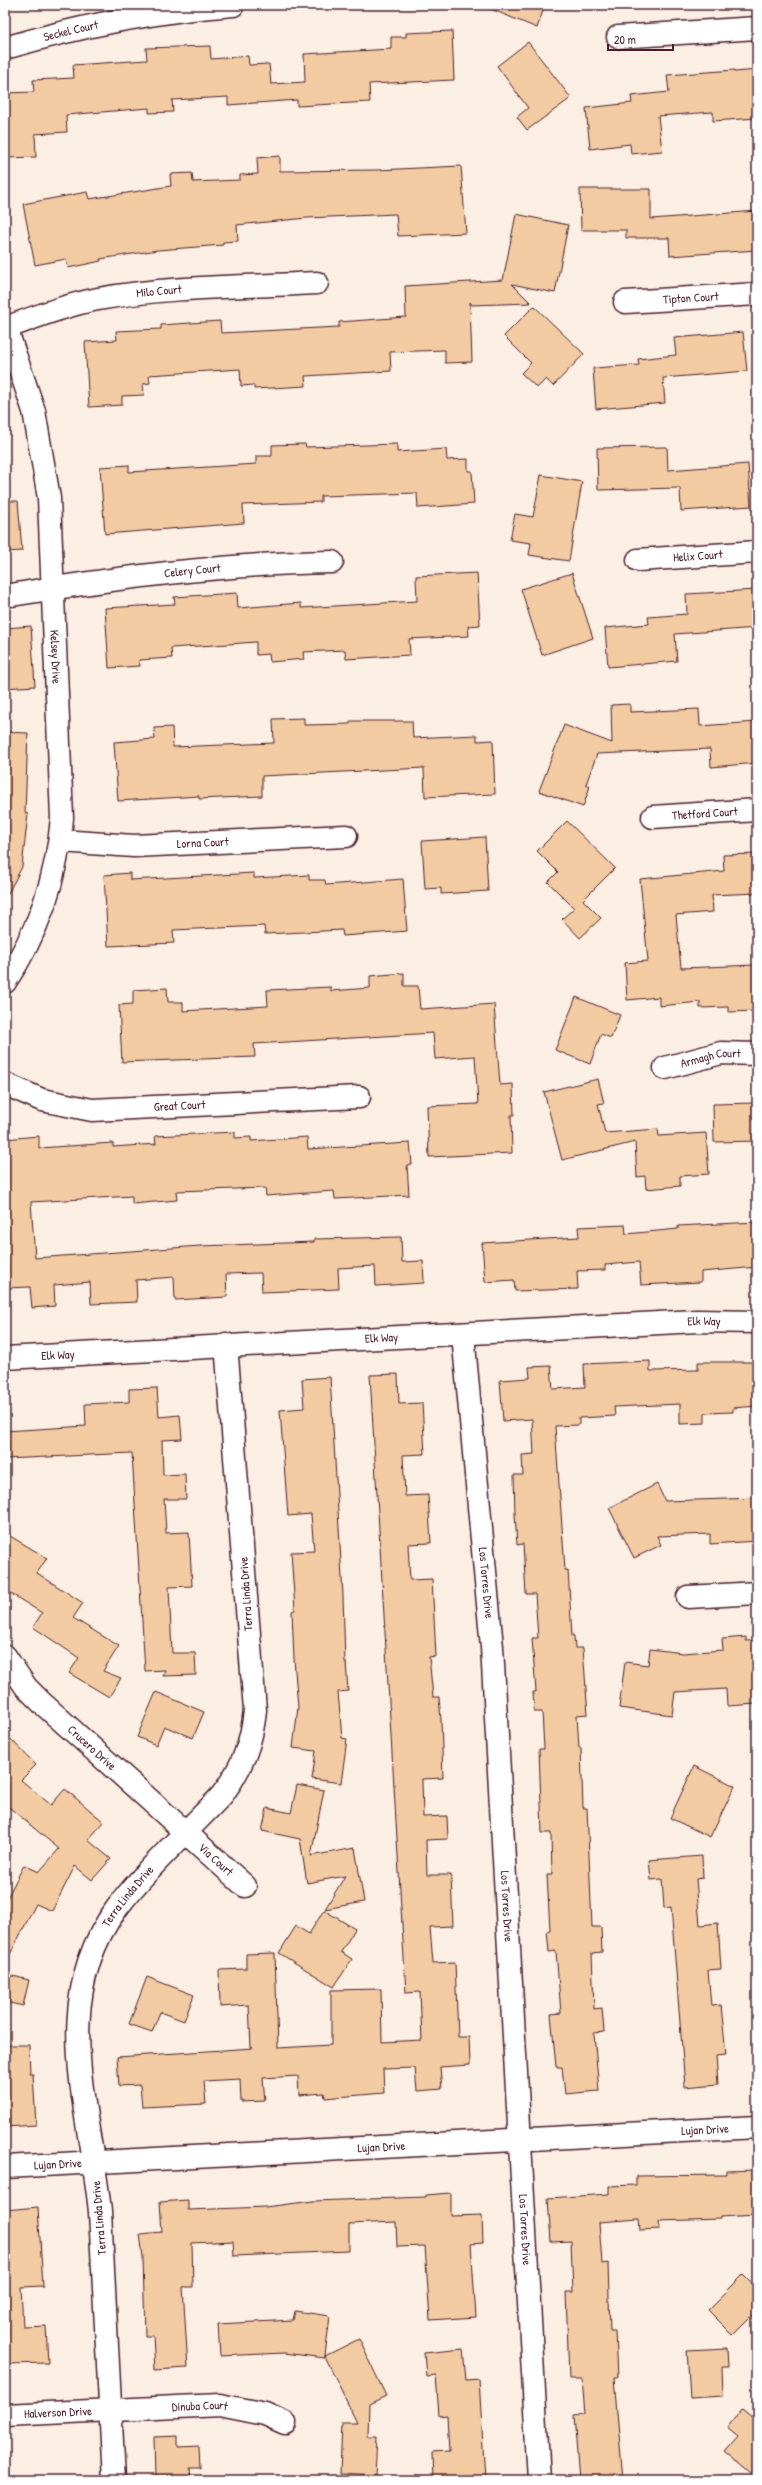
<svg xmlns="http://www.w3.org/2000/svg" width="762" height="2485" font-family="'Patrick Hand',sans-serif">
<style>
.building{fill:#f3cba3;stroke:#4a1f2b}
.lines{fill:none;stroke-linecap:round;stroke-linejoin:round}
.minor-casing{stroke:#4a1f2b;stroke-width:25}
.minor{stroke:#fff;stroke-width:22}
.labels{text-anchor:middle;stroke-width:4;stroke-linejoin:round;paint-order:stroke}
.street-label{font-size:12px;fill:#4a1f2b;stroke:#fff}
</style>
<rect width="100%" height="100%" fill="#fbefe3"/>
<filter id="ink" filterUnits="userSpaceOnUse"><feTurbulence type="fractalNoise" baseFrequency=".025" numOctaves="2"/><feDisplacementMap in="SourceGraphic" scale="8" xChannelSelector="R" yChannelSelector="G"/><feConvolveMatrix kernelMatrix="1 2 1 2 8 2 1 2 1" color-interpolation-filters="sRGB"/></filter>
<g filter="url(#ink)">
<g class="building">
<path d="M481,5H545L537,28Z"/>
<path d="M452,31L454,80L369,84L370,102L297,106V100L228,105V97L172,100L173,112L149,113V108L66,115L67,132L35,134L36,157L5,158V93L34,92L33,80L74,78L73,65L147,60L146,48L210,46L211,59L248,56L249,65L269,64L271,84L305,82L304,54L391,49V37H406V33Z"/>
<path d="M528,42L571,98L527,130L517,117L528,108L497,66Z"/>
<path d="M735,70V72L757,70V118L713,121V112L658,116L662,151L631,154L630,144L590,149L586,108L632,103L631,96L669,92L667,75Z"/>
<path d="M280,156V171L377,170L461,166L466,233L398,236L396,214L307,218L237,225L238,241L223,242V245L158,250L100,259L101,261L68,268L66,259L35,265L23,204L87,192L89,199L171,186L170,174L192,173L193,182L240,180V175L258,174L257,158Z"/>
<path d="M580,189H651V219L757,211V250L670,256L669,238H626V230H581Z"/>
<path d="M516,214L568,225L555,293L512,284L531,303L472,305L470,302L472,362L445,363V350L390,352L391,371L305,376L306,386L254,389V385L241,386L240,369L149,375L150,383L143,384L144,395L122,396V405L89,407L85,342L117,340L116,331L161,329V325L220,321L221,333L339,327V322L406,317L405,286L503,280Z"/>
<path d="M534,306L584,354L553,386L546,379L537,388L521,373L531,363L504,336Z"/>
<path d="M743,332L747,371L663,378L665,403L596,409L593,368L639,365L638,359L676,355L674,338Z"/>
<path d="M305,444L306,447L397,444V452L446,449L447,460L468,459V471H472L474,504L418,508L417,493L321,496V502L243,505L244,523L105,534L100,467L129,465V472L256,464V456H272V445Z"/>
<path d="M667,447L668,470L748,464L751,506L681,511L680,488L598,490L597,448Z"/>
<path d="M541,475L582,482L569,561L529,555L531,543L510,540L515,514L533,517Z"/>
<path d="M5,501H18L22,551L5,552Z"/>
<path d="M477,573L480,625L468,626L469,636L409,639L410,655L346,659L345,650L303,652L304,659L270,662L269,654L256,655V642L171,648L172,658L139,660L140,666L109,668L105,608L175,604L174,597L237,593L238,608L301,603V608L417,601L416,576Z"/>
<path d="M572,573L593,638L542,655L521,589Z"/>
<path d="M756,590L757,628L675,634L677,661L608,667L605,628L649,624L648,617L687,614L686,594Z"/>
<path d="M31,626L35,686L5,688V628Z"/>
<path d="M630,704V712L699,709L700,726L757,722V763L711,767L710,749L597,754L586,784L590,786L583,807L539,791L564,725L612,743L611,705Z"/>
<path d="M304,718V725L350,724V721H412L413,738L477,735V741L493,740L495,794L425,797L424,768L262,776V796L199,799V796L118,801L114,742L155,739L154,728L172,727L173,747L274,743L273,719Z"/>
<path d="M5,732L28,733L25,813L28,814L22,867L5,899Z"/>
<path d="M567,821L615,868L583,900L601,918L580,938L562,919L574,908L548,882L558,872L537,851Z"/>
<path d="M485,837L488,891L441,894V888L425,889L422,841Z"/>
<path d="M757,854V893L712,895L713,912L676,915L681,968L755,965L756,1011L728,1012V1007L700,1008V1002L659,1006V997L627,1000L625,963L648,961L640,879L724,871L723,855Z"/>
<path d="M130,873V880L254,873V878L309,875V880H325L326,885L403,879L407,931L343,936L342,930L265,934L264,926L173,930L174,943L108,946L104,875Z"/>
<path d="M404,973V986H418L420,1009L494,1004L500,1085L513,1084L514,1115H511L512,1153L429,1157L427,1106L478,1104L475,1056L435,1059L433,1033L254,1044L255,1057L122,1062L119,1005L133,1004V990L167,988L168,1002H183V1011L268,1006L267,990L331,987V991L370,988V976Z"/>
<path d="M576,997L620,1015L611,1038L601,1034L590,1064L555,1050Z"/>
<path d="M598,1079L604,1103L598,1104L605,1133L658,1129L659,1136L706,1133L709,1174L680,1176V1186L646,1189L645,1176L637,1177L635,1142L562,1160L544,1092Z"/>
<path d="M757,1103V1141L714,1142L713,1104Z"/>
<path d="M235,1132V1138L251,1137V1141L307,1137L308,1149L410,1143L412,1164L407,1165L409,1195L335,1199L334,1191L266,1196L265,1188L176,1191L177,1200L132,1204V1196L31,1202L35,1258L200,1246L314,1242V1239L401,1237L402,1262L423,1261L424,1283L376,1286L375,1266L338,1268L339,1289L262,1292L261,1273L226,1274L227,1297L175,1300L174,1277L136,1280L137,1302L91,1304L90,1282L54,1285L55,1306L32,1308L30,1287L5,1288V1139L39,1136V1148L113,1143V1147L156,1144L155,1136Z"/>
<path d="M757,1222V1267L701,1272V1282L641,1285L639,1262L605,1265V1270L577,1271L578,1289L515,1291L514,1280L485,1282L482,1243L579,1237L578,1227L625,1225L626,1234L678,1229V1226Z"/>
<path d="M650,1361V1371L698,1370V1362H757V1406L733,1408V1412L705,1413V1423L680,1424V1404L614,1407L615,1416L579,1418V1425L555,1426L565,1570H568L572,1636H574L575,1648H583L586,1689L588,1714L577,1715L579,1748H581L583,1808H587L592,1927H601L602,1952L592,1953L594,2009L602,2008L604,2032L594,2033L599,2091L565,2094L562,2067H556L551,2014L561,2013L556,1951L549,1952L547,1931L550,1930L547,1875H552L551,1833H542L539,1749H544L542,1712H534L533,1692H536L532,1638H538L535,1594H526L523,1544L517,1545L515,1514L514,1475H523L522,1455L534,1454L532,1419L503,1421L500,1380L530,1378L529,1367L551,1366L553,1389L585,1387L584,1364Z"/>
<path d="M398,1374L399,1404L422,1403L425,1454L403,1455L405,1496L428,1495L431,1543L408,1544L410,1580L432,1579L436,1656L429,1657L433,1697H439L441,1720L443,1778L422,1779L423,1817L447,1816L448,1839L426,1840L427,1875H451L453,1926L430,1927L433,1963L455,1962L458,2037H469L470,2065L440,2067L442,2089L417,2091L415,2068L383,2069L384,2093L325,2098L324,2093L299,2095L298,2076L263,2078L265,2101L241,2102L240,2079L204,2081L206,2104L142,2107L140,2085L119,2086L117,2057L253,2048L251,2047L249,2005L220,2007L219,1970L246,1969V1954L275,1953L278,2048L331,2045V1990L381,1989L382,2042L422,2040L420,1992L406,1993L370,1375Z"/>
<path d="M330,1377L343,1595L345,1662H346L348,1691L338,1692L342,1738L347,1739L341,1783L312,1779L316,1751L293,1748L298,1707L294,1659L292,1611L295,1610L291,1552L314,1551L311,1514L288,1516L280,1410L304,1408L302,1379Z"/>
<path d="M157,1388L159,1417L180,1415L182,1439L162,1440L163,1475L185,1474L186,1499H164L166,1533L189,1532L192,1586L169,1587L172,1653H195L196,1675L163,1676L165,1670L145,1671L132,1453L5,1459V1431L86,1426L85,1404L129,1402V1389Z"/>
<path d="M657,1484L665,1501L757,1498V1541L710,1544V1534L657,1536L661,1545L634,1558L609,1508Z"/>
<path d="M5,1533L47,1558L37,1573L83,1603L73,1618L119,1646L103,1671L121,1678L109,1697L69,1673L79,1658L33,1627L42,1613L5,1590Z"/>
<path d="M746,1637V1641L757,1640V1704L727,1706L726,1689L675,1692L672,1715L619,1708L625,1662L648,1665L650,1649L683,1653L723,1650L722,1639Z"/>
<path d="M156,1692L204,1712L193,1738L164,1726L156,1745L137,1737Z"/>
<path d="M5,1733L36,1765L21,1780L51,1805L65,1789L104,1822L88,1840L111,1859L92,1880L75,1866L52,1911L36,1904L5,1964V1902L24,1865L39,1872L59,1849L10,1808H5Z"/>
<path d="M694,1766L735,1786L710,1837L670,1818Z"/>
<path d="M297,1785L324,1790L311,1856L355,1848L364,1902L325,1909L345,1876L307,1883L300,1839L262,1831L267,1808L291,1813Z"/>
<path d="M702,1856L703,1878L696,1879L700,1925L718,1923L721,1969L708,1970L711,2006L721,2005L726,2055L716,2056L718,2084L685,2087L671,1907L664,1908L662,1879L651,1880L649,1860Z"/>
<path d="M324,1910L355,1929L341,1952L352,1959L334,1987L279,1953L296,1926L309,1934Z"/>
<path d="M5,1974L29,1980L23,2006L5,2002Z"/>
<path d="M147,1977L194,1995L184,2021L160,2012L152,2032L129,2024Z"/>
<path d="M5,2045H29L30,2074H33L36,2125L5,2127Z"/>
<path d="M757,2170V2215L720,2217V2219L659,2221L660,2229L640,2230L639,2219L599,2222L602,2264L608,2263L610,2331H615L617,2378H614L623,2480H579L574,2415L585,2414L582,2379H569L566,2292H573L571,2241L551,2242L548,2198L609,2194V2186L636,2185V2176L726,2175V2171Z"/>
<path d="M451,2193V2216L482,2215L483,2243L471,2244L476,2317L430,2320L425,2246L397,2247L396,2222L349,2224V2251L234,2256L233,2241L192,2243L193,2287H183L188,2368L155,2370L153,2336H145L143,2257L140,2234L162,2232L160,2202L188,2200V2210L265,2207L313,2201L426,2197V2195Z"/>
<path d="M38,2207L43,2286L21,2287L23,2327L46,2326L48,2363L5,2364V2210Z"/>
<path d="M743,2275L757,2289V2311L733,2335L708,2310Z"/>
<path d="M295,2311L330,2316L325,2356L359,2339L386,2396L369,2404L368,2436H377L375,2475L340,2473L342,2423H357L325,2356V2358L284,2353L220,2356L218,2324L293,2320Z"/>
<path d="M727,2348L728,2368H722L723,2396L690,2398L687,2350Z"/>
<path d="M463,2349L466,2380L479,2379L485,2480H433L432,2453L449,2452L447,2415L439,2416L436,2375L426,2376L424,2353Z"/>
<path d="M742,2409L753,2418L757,2413V2479L725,2452L738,2437L727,2428Z"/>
<path d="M178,2436V2447L199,2446L200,2468H190L191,2480H155L154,2437Z"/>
</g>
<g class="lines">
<g class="minor-casing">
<g id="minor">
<path d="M618,37L757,28"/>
<path id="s1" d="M5,48C80,26 155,11 233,5"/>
<path id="s2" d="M625,302L757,294"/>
<path id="s3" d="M5,325L34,411L49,498L62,818C57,878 39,932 5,982"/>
<path id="s4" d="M5,328C36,317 66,305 98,299C170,286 245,287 317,283"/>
<path id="s5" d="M638,560L757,552"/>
<path id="s6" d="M5,596C114,578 222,564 332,562"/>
<path id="s7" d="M653,817L757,810"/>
<path id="s8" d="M60,841L134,846L346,836"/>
<path id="s9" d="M665,1068L721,1053L757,1054"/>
<path id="s10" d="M5,1084L42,1100L92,1110L359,1097"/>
<path id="s11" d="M463,1334L492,1647L539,2480"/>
<path id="s12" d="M5,1358L697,1321L757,1322"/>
<path d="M688,1597L757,1593"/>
<path id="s13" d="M5,1656L26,1687L42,1703L245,1886"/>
<path id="s14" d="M5,2167L757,2127"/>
<path id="s15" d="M5,2415L220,2405L265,2414L285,2423"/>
<path id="s16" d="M114,2480L100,2212C90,2109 48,2000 117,1908C148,1867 187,1832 222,1795C242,1768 252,1743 255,1710L226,1344"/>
</g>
</g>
<use href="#minor" class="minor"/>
</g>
</g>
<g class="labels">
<g class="street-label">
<text dy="4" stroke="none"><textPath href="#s1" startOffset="68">Seckel Court</textPath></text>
<text dy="4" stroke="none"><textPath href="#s4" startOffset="159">Milo Court</textPath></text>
<text dy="4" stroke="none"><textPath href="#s2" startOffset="66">Tipton Court</textPath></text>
<text dy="4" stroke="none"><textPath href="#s5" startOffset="60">Helix Court</textPath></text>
<text dy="4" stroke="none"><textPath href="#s6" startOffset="189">Celery Court</textPath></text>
<text dy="4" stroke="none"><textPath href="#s3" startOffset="338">Kelsey Drive</textPath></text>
<text dy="4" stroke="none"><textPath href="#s7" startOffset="52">Thetford Court</textPath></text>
<text dy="4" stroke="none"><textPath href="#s8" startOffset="143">Lorna Court</textPath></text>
<text dy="4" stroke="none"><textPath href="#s9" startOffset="47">Armagh Court</textPath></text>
<text dy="4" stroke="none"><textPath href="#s10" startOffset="179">Great Court</textPath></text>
<text dy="4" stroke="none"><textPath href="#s12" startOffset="700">Elk Way</textPath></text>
<text dy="4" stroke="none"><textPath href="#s12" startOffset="377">Elk Way</textPath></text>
<text dy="4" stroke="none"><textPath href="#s12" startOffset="53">Elk Way</textPath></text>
<text dy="4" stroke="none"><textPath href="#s11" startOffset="250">Los Torres Drive</textPath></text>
<text transform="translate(246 1594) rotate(-94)" y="4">Terra Linda Drive</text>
<text dy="4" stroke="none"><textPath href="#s13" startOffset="127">Crucero Drive</textPath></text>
<text dy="4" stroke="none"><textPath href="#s13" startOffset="294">Via Court</textPath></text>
<text dy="4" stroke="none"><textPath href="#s16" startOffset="598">Terra Linda Drive</textPath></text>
<text dy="4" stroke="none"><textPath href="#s11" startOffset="574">Los Torres Drive</textPath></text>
<text dy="4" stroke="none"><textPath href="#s14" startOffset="701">Lujan Drive</textPath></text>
<text dy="4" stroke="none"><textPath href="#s14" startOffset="377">Lujan Drive</textPath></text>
<text dy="4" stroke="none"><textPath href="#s14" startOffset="53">Lujan Drive</textPath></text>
<text transform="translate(99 2218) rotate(-95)" y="4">Terra Linda Drive</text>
<text dy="4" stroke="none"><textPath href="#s11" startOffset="898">Los Torres Drive</textPath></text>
<text dy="4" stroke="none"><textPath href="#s15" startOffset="195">Dinuba Court</textPath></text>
<text dy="4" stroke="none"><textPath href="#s15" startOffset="53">Halverson Drive</textPath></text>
</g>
</g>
<rect width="762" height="2485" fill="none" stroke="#fff" stroke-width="20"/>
<rect x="10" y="10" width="742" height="2465" fill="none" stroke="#4a1f2b" stroke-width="1.5" filter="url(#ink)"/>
<path d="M608 44v6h65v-6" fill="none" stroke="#4a1f2b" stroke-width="2"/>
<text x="614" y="44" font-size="12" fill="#4a1f2b" stroke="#ffffff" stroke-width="3" paint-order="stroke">20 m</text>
</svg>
